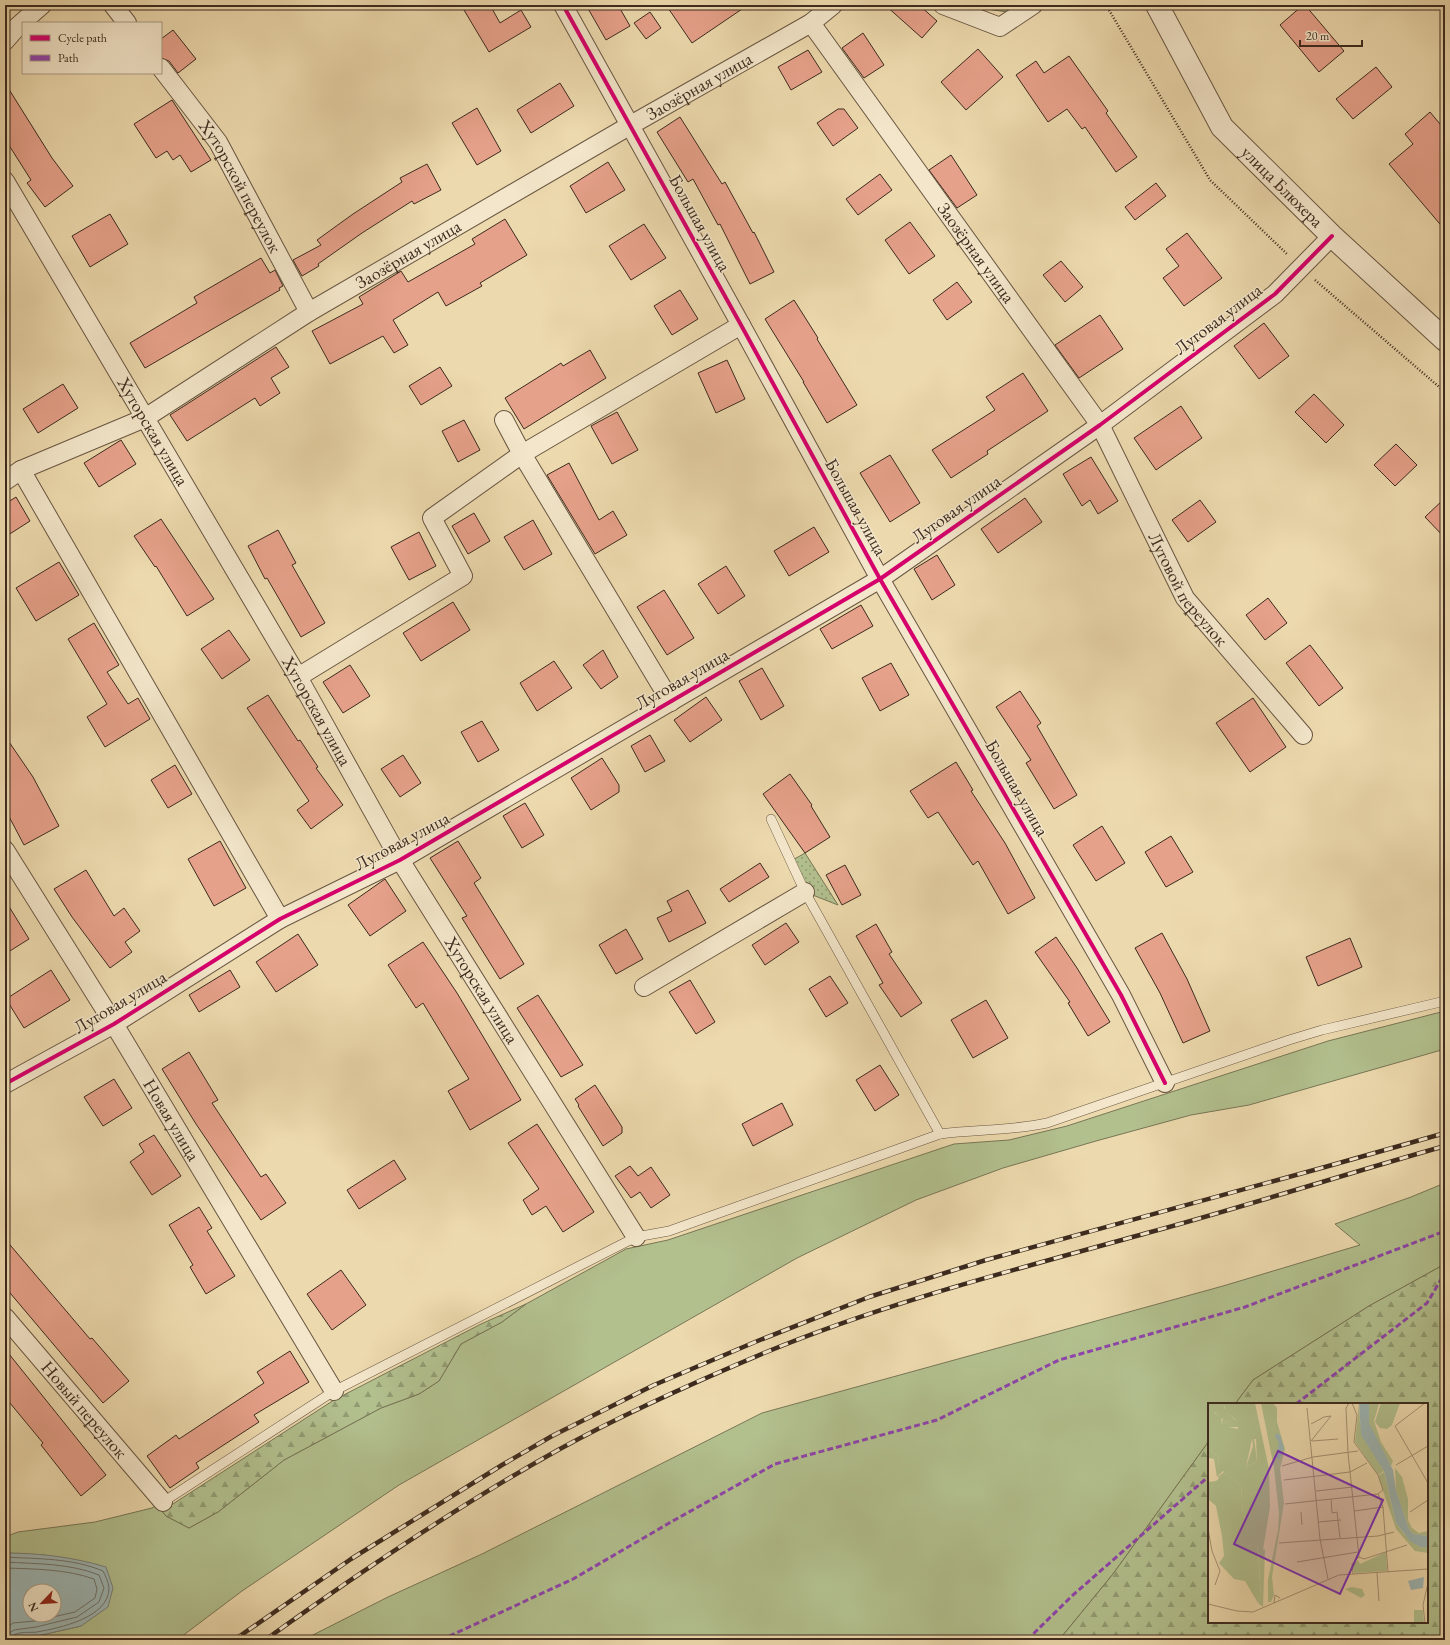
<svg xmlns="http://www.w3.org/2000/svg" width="1450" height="1645" font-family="'EB Garamond',serif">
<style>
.grass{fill:#b2c08e;stroke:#787656}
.forest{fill:url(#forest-firs);stroke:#787656}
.park{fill:url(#park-dots);stroke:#787656}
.water{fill:#9db7b5;stroke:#777f79;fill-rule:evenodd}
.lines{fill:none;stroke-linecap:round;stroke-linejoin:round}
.shore{stroke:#6d716a;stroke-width:1}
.building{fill:#e6a18a;stroke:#3d2b1f}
.service-casing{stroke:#695642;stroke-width:10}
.minor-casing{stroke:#695642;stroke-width:20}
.tertiary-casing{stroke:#695642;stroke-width:24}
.path{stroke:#3d2b1f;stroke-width:2.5;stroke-dasharray:1 2;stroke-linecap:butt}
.service{stroke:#f3e6ca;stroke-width:9}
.minor{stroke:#f3e6ca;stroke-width:18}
.tertiary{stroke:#f3e6ca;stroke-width:22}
.rail-casing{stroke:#3d2b1f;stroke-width:4.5}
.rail{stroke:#f3e6ca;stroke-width:3;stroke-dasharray:9;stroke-linecap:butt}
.quiet{stroke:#8e44ad;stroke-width:3;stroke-dasharray:6 3;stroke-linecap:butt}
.cycleway-casing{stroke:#f3e6ca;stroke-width:6}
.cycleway{stroke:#d6006c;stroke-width:4}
.labels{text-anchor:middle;stroke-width:3;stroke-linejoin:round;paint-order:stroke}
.street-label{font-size:18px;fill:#3d2b1f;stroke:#f3e6ca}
.inset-road{fill:none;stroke:#a69374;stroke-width:1}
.view{fill:#7b2cbf;fill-opacity:0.15;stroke:#7b2cbf;stroke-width:2}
.inset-edge{fill:none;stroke:#3d2b1f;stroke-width:2}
</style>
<defs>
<pattern id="forest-firs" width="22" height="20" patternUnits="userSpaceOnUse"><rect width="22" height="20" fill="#b2c08e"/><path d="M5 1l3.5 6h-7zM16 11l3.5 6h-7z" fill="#929c73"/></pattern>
<pattern id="park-dots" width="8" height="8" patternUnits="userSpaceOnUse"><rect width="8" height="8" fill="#b2c08e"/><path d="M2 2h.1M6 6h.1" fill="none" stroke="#929c73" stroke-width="1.8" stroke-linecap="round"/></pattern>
</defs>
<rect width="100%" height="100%" fill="#ecd9ad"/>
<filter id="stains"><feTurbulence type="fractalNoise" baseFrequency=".005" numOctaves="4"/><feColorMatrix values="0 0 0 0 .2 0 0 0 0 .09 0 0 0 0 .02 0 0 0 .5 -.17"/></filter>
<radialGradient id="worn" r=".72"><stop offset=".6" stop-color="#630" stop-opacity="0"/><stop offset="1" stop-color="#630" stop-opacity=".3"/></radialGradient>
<g class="grass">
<path d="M969,5H1018L1007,12L974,7Z"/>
<path d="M1445,1011V1049L1249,1105L1191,1115L1096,1141L1003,1168L916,1200L797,1258L399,1485L242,1591L177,1640H5L37,1636L81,1626L45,1555L5,1553V1537L18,1532L95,1522L152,1508L157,1505L166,1516L189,1528L218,1512L284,1460L381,1408L419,1394L439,1381L461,1344L502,1322L526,1304L626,1249L668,1240L954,1144L1009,1140L1067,1126L1328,1041Z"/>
<path d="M1445,1183V1264L1369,1306L1253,1380L1235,1404H1209V1441L1113,1574L1059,1640H303L388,1597L482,1554L762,1413L1223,1286L1360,1245L1335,1224L1411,1197Z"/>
</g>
<g class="forest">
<path d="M1445,1264V1640H1059L1113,1574L1209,1441V1622H1427V1404H1235L1253,1380L1369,1306Z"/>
<path d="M526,1304L502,1322L461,1344L439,1381L419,1394L381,1408L284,1460L218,1512L189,1528L166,1516L162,1511L334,1400L481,1324Z"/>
</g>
<path class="park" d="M805,853L838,905L805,892L791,861Z"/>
<path class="water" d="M5,1553C39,1553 73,1557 106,1567L113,1588L108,1607L81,1626L37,1636L5,1639ZM30,1591H54V1615H30Z"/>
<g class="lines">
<g class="shore">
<path d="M5,1557C38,1559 72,1558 103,1571C105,1575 109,1583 109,1588C109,1618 59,1628 37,1632C30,1633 18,1631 13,1636L12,1640"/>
<path d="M5,1562C36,1564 69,1563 99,1575L104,1588L99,1602L77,1617L36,1627L14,1630L8,1634L7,1640"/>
<path d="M5,1568C34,1569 66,1569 94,1579L97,1589L95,1598L75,1612L35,1621L13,1623L5,1629"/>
</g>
</g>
<g class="building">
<path d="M461,5H490L500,23L521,10L531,27L489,52Z"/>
<path d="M586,5H618L630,26L606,40Z"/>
<path d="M666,5H748L692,43Z"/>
<path d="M885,5H919L937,21L922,38Z"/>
<path d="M1303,5H1305L1344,51L1319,72L1280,25Z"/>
<path d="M650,12L661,28L646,39L634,23Z"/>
<path d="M173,30L196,59L178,73L169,61L161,58V39Z"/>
<path d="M863,33L884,65L864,78L842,48Z"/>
<path d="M978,49L1003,77L966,110L941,82Z"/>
<path d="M808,50L822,72L791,90L778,67Z"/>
<path d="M1069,56L1108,111L1106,113L1137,157L1116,172L1085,127L1082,129L1067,109L1048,122L1016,75L1036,61L1044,73Z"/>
<path d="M1376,67L1392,87L1353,119L1336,99Z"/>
<path d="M5,83L52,158L73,186L45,207L27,183L31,180L5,139Z"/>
<path d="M560,83L574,106L531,133L517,110Z"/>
<path d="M172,100L211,160L191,172L180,155L173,160L167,151L156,158L134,124Z"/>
<path d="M477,108L501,151L477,165L452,123Z"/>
<path d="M838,109H844L858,128L833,146L817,123Z"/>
<path d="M1430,112L1445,130V230L1389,164L1413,144L1405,134Z"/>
<path d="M680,117L722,184L725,182L753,233L754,232L774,272L750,284L720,224L718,225L693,179L688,182L657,132Z"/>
<path d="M951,155L977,195L957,208L929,170Z"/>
<path d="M608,162L625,190L586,213L570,186Z"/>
<path d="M427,164L441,190L414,204L412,201L362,233L318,264L319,266L302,276L293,260L321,245L317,240L353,214L402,182L400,178Z"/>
<path d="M880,174L892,190L858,215L846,199Z"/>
<path d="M1156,183L1166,196L1135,220L1125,207Z"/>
<path d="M110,214L128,244L90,267L72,236Z"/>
<path d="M505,219L527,255L480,283L482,286L446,306L438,292L393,320L408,345L394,353L383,336L330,364L312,331L363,304L359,297L401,271L408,282L475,244L472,239Z"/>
<path d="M910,222L935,256L909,274L885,240Z"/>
<path d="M644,224L666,258L631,280L609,246Z"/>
<path d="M1187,233L1222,278L1184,306L1163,278L1179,266L1166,249Z"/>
<path d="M261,258L270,273L275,270L283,286L279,288L280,290L145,368L130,343L197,303L194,297Z"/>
<path d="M1061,261L1083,287L1065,302L1043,275Z"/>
<path d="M957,282L972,302L947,320L933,300Z"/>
<path d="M680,290L698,319L672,335L654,306Z"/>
<path d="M794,300L818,338L817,339L857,405L827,423L803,382H804L765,319Z"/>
<path d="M1100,315L1123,349L1079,378L1055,345Z"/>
<path d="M1264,323L1289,356L1259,379L1234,346Z"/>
<path d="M276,347L289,367L271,378L280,393L260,406L255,398L187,441L170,415Z"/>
<path d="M590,350L606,378L524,429L505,398L561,363L563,366Z"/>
<path d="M727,360L745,399L716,413L698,373Z"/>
<path d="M440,367L452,386L421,405L409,386Z"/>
<path d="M1023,373L1048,411L987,451L988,454L951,478L932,450L995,410L986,397Z"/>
<path d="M63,384L78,408L38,433L23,409Z"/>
<path d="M1314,394L1344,425L1326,443L1295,412Z"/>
<path d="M1181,406L1202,438L1156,470L1134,438Z"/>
<path d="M617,412L638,450L612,464L591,426Z"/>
<path d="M464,420L480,450L458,462L442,431Z"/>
<path d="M121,440L136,464L99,487L84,463Z"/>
<path d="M1396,444L1417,465L1395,486L1374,465Z"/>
<path d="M890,455L920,503L890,522L860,473Z"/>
<path d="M1091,457L1118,501L1098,514L1090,500L1082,506L1063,474Z"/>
<path d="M569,463L599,520L613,511L627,535L595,554L547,475Z"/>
<path d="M16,497L30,521L5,537V504Z"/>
<path d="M1025,498L1042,522L998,553L981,529Z"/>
<path d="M1445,498V538L1425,517Z"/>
<path d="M1200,500L1216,522L1188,542L1172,520Z"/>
<path d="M474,513L490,541L468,554L452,526Z"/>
<path d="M161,519L214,599L187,616L156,566L155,567L134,536Z"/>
<path d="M533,520L552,554L524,570L504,537Z"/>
<path d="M814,527L829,552L789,576L774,551Z"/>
<path d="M278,530L296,563L292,565L325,623L301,637L267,578L265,579L248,546Z"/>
<path d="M419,532L436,566L409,580L391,547Z"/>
<path d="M937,555L955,585L932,600L914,569Z"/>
<path d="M59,562L79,595L36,621L16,588Z"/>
<path d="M726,566L745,596L718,614L698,584Z"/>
<path d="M664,590L694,638L667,655L637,607Z"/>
<path d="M1268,598L1287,623L1265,640L1246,615Z"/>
<path d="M453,602L470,630L421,661L403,633Z"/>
<path d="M861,605L873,626L832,649L820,629Z"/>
<path d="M94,623L119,665L107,672L128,704L138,698L150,719L105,747L87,717L107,704L68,639Z"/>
<path d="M229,630L250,660L222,679L201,649Z"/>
<path d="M1310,645L1343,688L1319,706L1286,663Z"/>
<path d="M603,650L618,677L601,689L583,665Z"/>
<path d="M554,661L572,688L537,711L520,683Z"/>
<path d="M891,663L909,695L880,711L862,678Z"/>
<path d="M350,665L370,696L343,713L323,682Z"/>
<path d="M762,668L784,706L761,720L739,681Z"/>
<path d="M1020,691L1041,723L1037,726L1077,795L1054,809L1026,763L1031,760L996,707Z"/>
<path d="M268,695L298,741L300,740L318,767L316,768L343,805L311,829L297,810L309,801L247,708Z"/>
<path d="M706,697L722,720L690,742L674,720Z"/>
<path d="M1253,698L1286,747L1250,772L1216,723Z"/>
<path d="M482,721L499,750L478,762L461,732Z"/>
<path d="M650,735L665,761L645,772L631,746Z"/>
<path d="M5,736L33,777L59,826L24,845L5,809Z"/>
<path d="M403,755L421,783L400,797L381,769Z"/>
<path d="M602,758L619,785V792L591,810L571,778Z"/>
<path d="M956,762L973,790L971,791L1005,843L1035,898L1008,914L978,861L973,865L938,812L928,818L910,791Z"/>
<path d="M175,765L192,794L168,808L151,780Z"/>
<path d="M790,774L812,805L811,806L830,837L805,853L763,794Z"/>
<path d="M525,803L544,835L522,848L503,816Z"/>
<path d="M1102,826L1125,863L1096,881L1073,845Z"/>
<path d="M1171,836L1193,872L1166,887L1145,852Z"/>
<path d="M220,841L246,888L214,906L188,859Z"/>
<path d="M458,841L481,878L474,883L524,964L500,979L462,918L467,916L430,858Z"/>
<path d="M760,863L769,877L729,902L720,889Z"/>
<path d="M845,865L861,895L842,905L826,875Z"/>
<path d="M86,870L114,916L124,908L140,931L125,942L132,952L110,968L72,917L54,889Z"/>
<path d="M385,879L406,911L370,936L348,905Z"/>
<path d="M688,890L706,923L669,942L657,918L672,911L667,901Z"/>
<path d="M5,900L29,939L5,954Z"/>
<path d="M786,923L799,942L765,965L752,945Z"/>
<path d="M876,924L892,952L889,954L922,1003L901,1017L879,985L883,983L856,936Z"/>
<path d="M626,929L643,959L616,974L599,945Z"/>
<path d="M1162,933L1187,979L1210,1031L1183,1043L1160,993L1135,948Z"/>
<path d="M298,934L318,965L276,992L256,962Z"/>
<path d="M1056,937L1077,968L1110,1022L1088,1036L1068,1003L1070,1002L1035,952Z"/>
<path d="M1350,938L1362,967L1318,986L1306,957Z"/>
<path d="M423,942L457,993L521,1100L470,1130L448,1091L469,1079L423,1003L416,1008L388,965Z"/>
<path d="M51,970L70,1000L24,1028L6,999Z"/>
<path d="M230,970L240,987L199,1012L189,995Z"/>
<path d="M830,976L848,1003L826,1017L809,989Z"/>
<path d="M690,980L715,1022L696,1034L669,992Z"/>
<path d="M538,995L583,1065L561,1077L517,1008Z"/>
<path d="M986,1000L1008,1038L973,1058L951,1020Z"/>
<path d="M189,1052L218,1100L212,1103L261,1177L266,1174L286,1203L261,1220L196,1124L162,1069Z"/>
<path d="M880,1065L899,1095L875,1111L856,1080Z"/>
<path d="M114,1079L132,1108L103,1126L84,1097Z"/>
<path d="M595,1085L622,1127V1133L603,1146L578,1106L579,1105L575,1099Z"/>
<path d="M782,1103L793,1125L753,1146L742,1124Z"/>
<path d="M537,1124L594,1212L563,1232L546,1206L532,1215L523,1200L539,1189L508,1143Z"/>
<path d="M154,1135L181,1176L152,1195L130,1162L144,1152L139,1144Z"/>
<path d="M394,1160L406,1179L359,1209L347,1190Z"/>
<path d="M630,1166L638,1176L651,1167L670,1195L651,1208L640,1192L631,1198L615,1176Z"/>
<path d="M199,1207L212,1228L207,1231L235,1276L206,1294L190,1267L193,1265L169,1225Z"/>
<path d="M5,1239L90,1339L92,1338L129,1381L103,1403L5,1287Z"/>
<path d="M341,1270L366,1305L332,1330L307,1294Z"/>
<path d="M5,1349L106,1475L81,1496L41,1445L43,1443L5,1397Z"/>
<path d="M290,1351L309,1382L254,1415L259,1422L196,1463L199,1468L170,1488L147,1456L176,1435L179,1439L264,1383L257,1372Z"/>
</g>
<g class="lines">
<g class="service-casing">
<g id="service">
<path d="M771,819L805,892L940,1134"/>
<path d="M163,1502L334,1391L636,1237L669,1231L940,1134C975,1129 1011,1131 1047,1123L1289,1040L1322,1030L1445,1001"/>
</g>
</g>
<g class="minor-casing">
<g id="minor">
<path d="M113,5L127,23"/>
<path d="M563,5L741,325L880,579L1121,995L1165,1083"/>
<path d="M943,5L1000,27L1033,5"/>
<path id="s1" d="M811,23L1100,425L1185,598L1303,735"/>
<path d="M5,41L18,26L42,5"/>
<path id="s2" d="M161,68L218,142L309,312"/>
<path id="s3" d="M5,181L298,677L400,860L636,1237"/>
<path d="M504,420L522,454L671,702"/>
<path d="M21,470L280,919"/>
<path id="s4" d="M5,481L21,470L145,418L309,312L629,126L811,23L833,5"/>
<path d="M298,677L463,576L432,518L522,454L741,325"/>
<path id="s5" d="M5,850L114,1024L334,1391"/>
<path d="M644,987L805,892"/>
<path d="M5,1084L114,1024L280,919L400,860L880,579L1100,425L1275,294L1332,236"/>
<path id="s6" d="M5,1317L163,1502"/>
</g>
</g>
<g class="tertiary-casing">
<g id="tertiary">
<path id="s7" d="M1157,5L1222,127L1332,236L1445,340"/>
</g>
</g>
<g class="path">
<path d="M1106,5L1210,180L1288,255"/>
<path d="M1315,280L1445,392"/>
</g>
<use href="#service" class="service"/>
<use href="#minor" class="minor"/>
<use href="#tertiary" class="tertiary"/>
<g class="rail-casing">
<g id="rail">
<path d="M234,1640L351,1559L502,1465L552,1436L654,1385L755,1342L869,1297L986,1260L1325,1167L1445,1133"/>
<path d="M265,1640C360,1572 456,1507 558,1450C623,1414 695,1382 764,1353C887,1302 1018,1269 1147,1233C1247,1206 1345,1174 1445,1146"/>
</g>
</g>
<use href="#rail" class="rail"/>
<g class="quiet">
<path d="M1296,1404L1427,1303L1445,1273"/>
<path d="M441,1640L573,1579L671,1522L775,1464L937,1420L1059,1360L1245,1307L1445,1231"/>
<path d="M1027,1640L1073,1595L1209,1476"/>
</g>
<g class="cycleway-casing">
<g id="cycleway">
<path d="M563,5L741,325L880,579L1121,995L1165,1083"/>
<path d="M5,1084L114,1024L280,919L400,860L880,579L1100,425L1275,294L1332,236"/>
</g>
</g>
<use href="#cycleway" class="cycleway"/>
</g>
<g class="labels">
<g class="street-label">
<text dy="6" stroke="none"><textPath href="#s4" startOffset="800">Заозёрная улица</textPath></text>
<text dy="6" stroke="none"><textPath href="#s2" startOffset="143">Хуторской переулок</textPath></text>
<text dy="6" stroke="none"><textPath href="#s7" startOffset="223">улица Блюхера</textPath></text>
<text transform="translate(700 223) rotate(61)" y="6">Большая улица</text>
<text dy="6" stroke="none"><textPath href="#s1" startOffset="283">Заозёрная улица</textPath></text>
<text dy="6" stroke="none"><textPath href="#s4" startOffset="464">Заозёрная улица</textPath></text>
<text transform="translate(1218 319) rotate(-37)" y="6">Луговая улица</text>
<text dy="6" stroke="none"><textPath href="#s3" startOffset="291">Хуторская улица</textPath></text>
<text transform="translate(856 507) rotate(61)" y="6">Большая улица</text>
<text transform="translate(956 509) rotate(-35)" y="6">Луговая улица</text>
<text dy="6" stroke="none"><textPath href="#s1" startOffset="682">Луговой переулок</textPath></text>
<text transform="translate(682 679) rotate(-30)" y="6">Луговая улица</text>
<text dy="6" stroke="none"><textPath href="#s3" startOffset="615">Хуторская улица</textPath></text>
<text transform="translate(1017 788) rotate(60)" y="6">Большая улица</text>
<text transform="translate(402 841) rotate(-28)" y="6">Луговая улица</text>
<text dy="6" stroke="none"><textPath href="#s3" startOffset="939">Хуторская улица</textPath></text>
<text transform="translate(120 1002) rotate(-31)" y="6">Луговая улица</text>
<text dy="6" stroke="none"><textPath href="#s5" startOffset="317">Новая улица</textPath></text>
<text dy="6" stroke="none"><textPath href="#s6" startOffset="122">Новый переулок</textPath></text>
</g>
</g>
<g transform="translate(1208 1403)">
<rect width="220" height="220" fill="#ecd9ad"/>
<path d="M0,0H11L6,10L14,14L13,21L21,18L23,19L21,24L30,26V19L17,7L16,1L47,0L61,66L62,104L55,147L57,146L55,204L50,200L53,193L50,146L35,111L33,84L18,70L11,76L10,74L16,69L11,64L10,54L0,45ZM44,36H48L49,59L38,64ZM53,0H65L69,5V19L77,46L72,66L76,100L64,174L66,192L63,199H60V177L70,127L71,111L66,65ZM173,0H192L184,22L179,26L172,25L167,19ZM178,149L179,168L146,170L144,162L150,157L152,161ZM206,207H215L216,220H206Z" fill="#b2c08e" fill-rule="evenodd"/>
<path d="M11,0H17L16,5L27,17L36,19L35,24H21V18L13,21L15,16L5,8ZM161,0H171L166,18L173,39L185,58L183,63L164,29L161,20ZM43,1L48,21L45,29L41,7ZM151,1L152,21L176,68L170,72L147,39ZM38,29L40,33L32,52L31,42ZM46,34L49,59L38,64L45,43L44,35ZM0,45L10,54L11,64L16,67L9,74L6,56L1,55ZM13,49L22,51L26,58L13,54ZM187,65L194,74L200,96V117L204,125L211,130L220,128V133L205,131L201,126L188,87ZM176,69L188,120L196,131L212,144H220V150L207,148L188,126L170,73ZM18,70L33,84L35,111L49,136L53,193L50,200L37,178L26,176L11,160L16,153L14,133L8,103L0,96V79L8,78ZM144,184L154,186L157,192L153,195L137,186Z" fill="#b2c08e"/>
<path d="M151,0H161V20L185,67L188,87L201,126L205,131L220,133V144H212L202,138L188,120L176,68L153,32ZM68,30L72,32L76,45L71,57L68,54L71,39L67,34ZM216,174L215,185L203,187L200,178Z" fill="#9db7b5"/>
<path class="inset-road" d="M141,0L138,5L140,50L151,154L144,161L145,171M144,0L149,12L146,39L170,72L175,87L170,91L175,104L180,169M217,0L187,23L220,80M99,5L112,136L120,176M103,21L116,14L123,13L103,38M104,38L130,36M188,62L220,43M74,63L105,54L150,48M76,77L142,69L159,60M108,88L145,84M123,96L124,110L129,109L132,135M77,101L170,91M146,108L175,104M93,109L94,122M202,109L220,97M110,119L133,117M0,126L4,148L12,168L7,182M71,140L170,133L186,129M151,154L156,156L199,142M89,159L150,149M169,170L171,198M66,200L67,192L72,195M0,201L29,208L45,209L131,172L220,166M217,220L215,202L220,180"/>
<path class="view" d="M70,48L175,97L132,191L26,141Z"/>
<rect width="220" height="220" class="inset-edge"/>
</g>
<rect width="1450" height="1645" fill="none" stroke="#ecd9ad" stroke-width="20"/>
<rect x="6" y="6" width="1438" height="1633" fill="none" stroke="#3d2b1f" stroke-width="2"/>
<rect x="10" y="10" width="1430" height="1625" fill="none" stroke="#3d2b1f"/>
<rect x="22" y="22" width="140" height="52" fill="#f3e6ca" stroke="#aa9b86"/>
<rect x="30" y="35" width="20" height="6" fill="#d6006c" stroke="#aa9b86"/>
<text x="58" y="42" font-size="12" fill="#3d2b1f">Cycle path</text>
<rect x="30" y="55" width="20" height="6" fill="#8e44ad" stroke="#aa9b86"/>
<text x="58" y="62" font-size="12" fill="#3d2b1f">Path</text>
<g transform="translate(42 1603) rotate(245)"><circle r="19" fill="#f3e6ca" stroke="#aa9b86"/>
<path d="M0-3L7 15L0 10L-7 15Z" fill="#8f2418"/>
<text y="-6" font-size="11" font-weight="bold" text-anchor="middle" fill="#3d2b1f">N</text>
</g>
<path d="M1300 40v6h62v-6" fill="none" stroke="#3d2b1f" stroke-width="2"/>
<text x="1306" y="40" font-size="12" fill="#3d2b1f" stroke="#f3e6ca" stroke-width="3" paint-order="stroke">20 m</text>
<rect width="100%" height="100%" filter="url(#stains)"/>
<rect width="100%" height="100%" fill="url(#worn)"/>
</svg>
